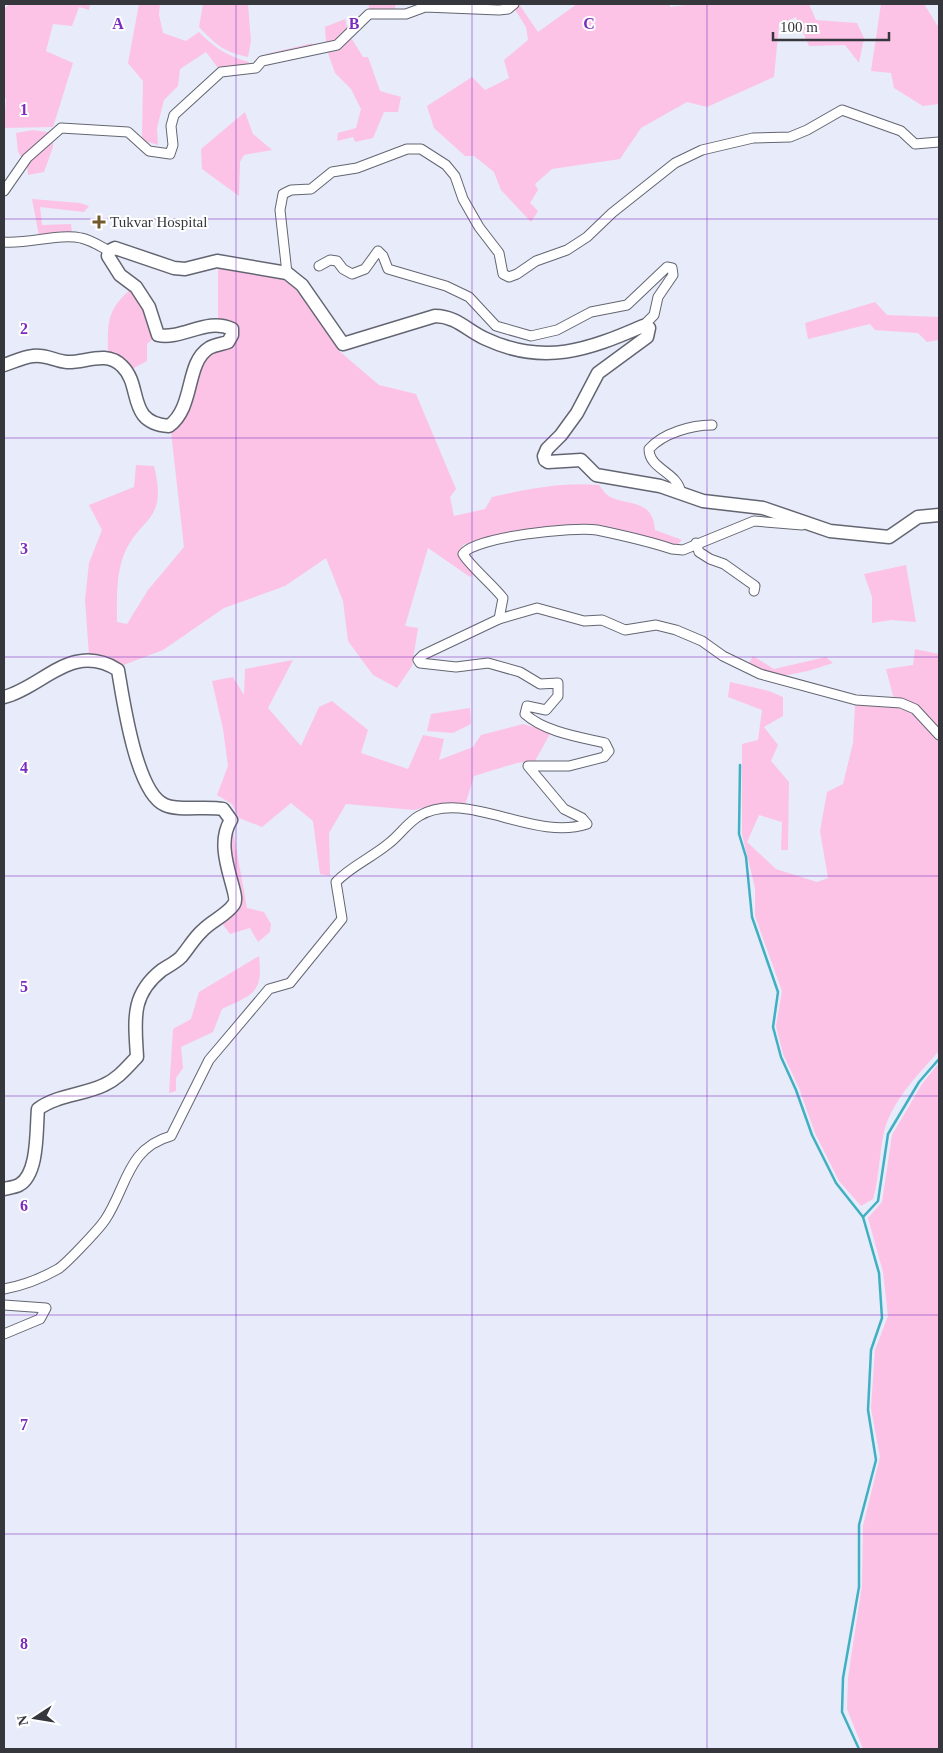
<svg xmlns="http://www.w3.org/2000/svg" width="943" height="1753" font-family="'Times New Roman',serif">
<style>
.green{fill:#fcc3e6}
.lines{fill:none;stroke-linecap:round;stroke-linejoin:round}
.stream{stroke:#41afc2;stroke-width:2.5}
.street-casing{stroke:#636672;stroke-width:11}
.secondary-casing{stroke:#636672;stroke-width:15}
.street{stroke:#fff;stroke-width:9}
.secondary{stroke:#fff;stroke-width:12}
.grid{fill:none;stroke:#7b2cbf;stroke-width:1;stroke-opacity:0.55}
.poi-dot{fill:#72582a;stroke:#fff;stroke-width:2}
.labels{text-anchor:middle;stroke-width:4;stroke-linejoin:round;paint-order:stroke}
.poi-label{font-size:15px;fill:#36373d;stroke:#fff;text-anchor:start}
.grid-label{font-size:16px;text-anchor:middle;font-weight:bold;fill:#7b2cbf;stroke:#fff;stroke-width:4;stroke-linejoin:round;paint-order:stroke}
</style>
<rect width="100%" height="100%" fill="#e8ebf9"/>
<g class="green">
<path d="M10,4H90L89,10L79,7L72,26L53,24L46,51L73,63L53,127L4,128L6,99L4,96V9Z"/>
<path d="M139,4H160L159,15L163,33L186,41L199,32C215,48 227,56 249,62L246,68H218L206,52L180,69L178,86L164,100L157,128L158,145L142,140L143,81L128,63Z"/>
<path d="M203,4H248L251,41L248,57C224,52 216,45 199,27Z"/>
<path d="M369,4H396L394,12L369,10Z"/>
<path d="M519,4L538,32L577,4H670V7L693,4H809L816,20L857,23L864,38L859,63L845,45L809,46L796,17L779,25L774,77L707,107L687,102L641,128L620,159L552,169L535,184L538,190L530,203L538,211L531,222L501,190L494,172L474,156H465L434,128L427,106L472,77L485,90L509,78L504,60L528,40L526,27L514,8Z"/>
<path d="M881,4H924L939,28V104L923,106L894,88L891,73L871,71Z"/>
<path d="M345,19L349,34L337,43L326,45L325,27Z"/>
<path d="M352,39L363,57H368L380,91L401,97L398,112H384L373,138L355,142L353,137L337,141L338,133L356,128L361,109L351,89L335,73L328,53Z"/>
<path d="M313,43L310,48L267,59L266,54Z"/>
<path d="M245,112L253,134L272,150L244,155L240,162L239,196L202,169L201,149Z"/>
<path d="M33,130L54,133L22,158L18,152L16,133Z"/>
<path d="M53,141V147L44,172L28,175L27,163Z"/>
<path d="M32,199L80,203L89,206L84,212L40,207L42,225L71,224L72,232L39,236Z"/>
<path d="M218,266L270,274L287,280L298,289L325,325L338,350L379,385L416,394L456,489L450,497L454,516L485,509L492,497C528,489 562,482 599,485C602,489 606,495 610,497C631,506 653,500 655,530L682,540L676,546L596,526H557L480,539L463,545L458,554L464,563L475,572L470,577L428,548L405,626L418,628L412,666L397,688L373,675L348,641L343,601L326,558L285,586L224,608L163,650L121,666L109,657L89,655L85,600L89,563L102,530L89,505L134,487L136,465L154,466C169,526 137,515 122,560C116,580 117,601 117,622L127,624L148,590L184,547L171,432L180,422L207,354L228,343V322L218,318Z"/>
<path d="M132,288L145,306L156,336L147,344V361L132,369L126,361L108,353C108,321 106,311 132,288Z"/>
<path d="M875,302L887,315L939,317V340L927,342L918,333L875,330L870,324L808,339L805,323Z"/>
<path d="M906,565L916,622L891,620L872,623V597L864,574Z"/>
<path d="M915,649L939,654V732C927,713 913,704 893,696L886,669L913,665Z"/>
<path d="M753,656L774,669L826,657L833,663L808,671L777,677L748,665Z"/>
<path d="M293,660L268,708L301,746L319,707L332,701L368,730L361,753L408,769L423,735L444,739L439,760L473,747L481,735L523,724L551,732L535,761L517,763L474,776L465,805L438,804L414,810L346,804L329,833L330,876L320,874L313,821L291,803L262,827L239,818L232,804L217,795L228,766L223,729L212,681L233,677L244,695L245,669Z"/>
<path d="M730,682L769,691L783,697V716L764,727L778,745L771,761L789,782L788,850H781L782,822L759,815L747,842L776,869L817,882L828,878L820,831L827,792L843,784L853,743L855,705H887L911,712L939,739V1051C917,1076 889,1103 883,1137C879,1158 879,1178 873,1199L861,1206L839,1181L815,1133L799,1088L783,1054L776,1026L782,991L755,916V888L742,834V744L758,740L762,710L728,697Z"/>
<path d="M470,708L471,724L453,733L427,731L431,714Z"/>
<path d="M232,825L247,908L264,912L271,924L270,932L258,942L250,928L230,934L221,922L237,906L227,856Z"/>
<path d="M259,956C263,993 254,994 222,1009L213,1032L181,1047L183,1068L176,1078V1091L169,1093L173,1029L191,1019L199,992Z"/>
<path d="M939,1063V1749H863L847,1709L848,1678L862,1585L863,1526L880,1457L871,1408L875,1350L888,1316L883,1272L868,1218L882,1202L892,1135L922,1084Z"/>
</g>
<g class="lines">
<g class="stream">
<path d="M740,765L739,834L746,857L752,917L778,992L773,1027L781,1057L796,1090L812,1135L836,1183L863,1217L879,1273L882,1318L871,1350L868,1410L876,1460L859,1525V1587L843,1678L842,1712L859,1749"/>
<path d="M863,1217L878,1201L888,1134L919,1082L939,1059"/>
</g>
<g class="street-casing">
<g id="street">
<path d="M4,191L27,158L61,128L128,132L149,151L170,154L173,145L171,126L174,115L221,72L256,68L262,61L337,45L369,14H406L425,7L499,10L508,9L514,4"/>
<path d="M4,242C29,244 60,233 81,238C91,240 100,246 109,251"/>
<path d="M319,266L330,260L337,261L343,269L352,274L365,269L378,251L383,256L388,269L446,286L469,297L496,326L531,336L557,330L591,312L627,305L667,267L672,268L673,275L658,297L654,315L643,326"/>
<path d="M287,273L280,210L283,194L291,190L311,189L332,172L357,168L407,149H421L446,165L455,176L463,199L479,227L499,253L503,274L509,277L517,274L536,261L567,250L587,237L612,213L675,163L702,150L753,138L790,137L807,130L842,110L901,131L915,144L939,142"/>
<path d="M681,494C679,472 649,470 649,449C663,433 692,425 712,425"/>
<path d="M696,543L699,552L710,559L724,564L755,586L754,591"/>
<path d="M499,619L503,598C493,585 470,566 463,554C474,537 575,526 597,530C621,535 648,541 672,549L683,550L754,521L802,525"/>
<path d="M4,1289C21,1286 42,1278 58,1269C66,1264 99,1229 105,1220C127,1187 127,1148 171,1136L209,1060L269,989L290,983L342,919L336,882C350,867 371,858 388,844C399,836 407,823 419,816C466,788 533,842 587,824L582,818L564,809L528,766H569L604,757L609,751L605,743C579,737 545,732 525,714L527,706L546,710L558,696V683L540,684L520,672L488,663L456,667L420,663L418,660L423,655L499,619L537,608L584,621L602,620L625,630L656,625L676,630L702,641L723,656L760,674L856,700L901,703L915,709L939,735"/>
<path d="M4,1305L46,1308L40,1319L4,1334"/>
</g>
</g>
<g class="secondary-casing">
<g id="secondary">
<path d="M4,365C13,362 23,357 33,356C45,354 55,361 67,362C85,363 106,350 122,366C143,386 126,423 169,426C195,407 185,363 209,348C214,345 222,344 228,342L232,335V329C207,317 182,340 158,335L149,307L136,287L120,275L108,256L109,251L115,248L174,268L185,269L217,261L287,273L302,285L343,344L435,316C456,316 468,331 486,339C544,366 588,350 643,326L649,328L647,337L598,373L577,413L561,435L547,449L544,456L545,460L548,462L581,460L596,475L660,486L703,501L763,508L830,531L889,537L918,517L939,515"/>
<path d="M4,697C43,687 72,641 118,670C123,699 136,793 165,805C177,811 207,806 223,809L231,820C212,849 241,894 234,904C227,915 211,921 202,931C194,938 188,949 181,957C175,963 168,966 162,970C130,995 135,1021 137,1057C127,1067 118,1079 104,1085C83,1095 57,1095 38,1109C36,1129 39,1174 19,1185C15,1187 8,1188 4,1189"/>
</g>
</g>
<use href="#street" class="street"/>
<use href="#secondary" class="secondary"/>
</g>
<path class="grid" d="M236,4V1749M472,4V1749M707,4V1749M4,219H939M4,438H939M4,657H939M4,876H939M4,1096H939M4,1315H939M4,1534H939"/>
<path class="poi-dot" d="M96.5 214.5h5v5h5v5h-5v5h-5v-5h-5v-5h5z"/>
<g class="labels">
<g class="poi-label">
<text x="110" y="227">Tukvar Hospital</text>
</g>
</g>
<g class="grid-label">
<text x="118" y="29">A</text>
<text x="354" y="29">B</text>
<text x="589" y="29">C</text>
<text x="24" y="115">1</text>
<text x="24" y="334">2</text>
<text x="24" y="554">3</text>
<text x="24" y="773">4</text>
<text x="24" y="992">5</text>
<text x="24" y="1211">6</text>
<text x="24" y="1430">7</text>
<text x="24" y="1649">8</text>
</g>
<rect width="943" height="1753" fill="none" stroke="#36373d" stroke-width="10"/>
<g transform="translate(35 1718) rotate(258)" stroke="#ffffff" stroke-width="4" paint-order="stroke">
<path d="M0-4L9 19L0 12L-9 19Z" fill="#36373d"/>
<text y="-8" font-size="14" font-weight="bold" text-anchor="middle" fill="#36373d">N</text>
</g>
<path d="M773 32v8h116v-8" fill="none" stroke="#36373d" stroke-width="2.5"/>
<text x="780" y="32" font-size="15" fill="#36373d" stroke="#ffffff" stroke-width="4" paint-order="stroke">100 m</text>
</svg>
